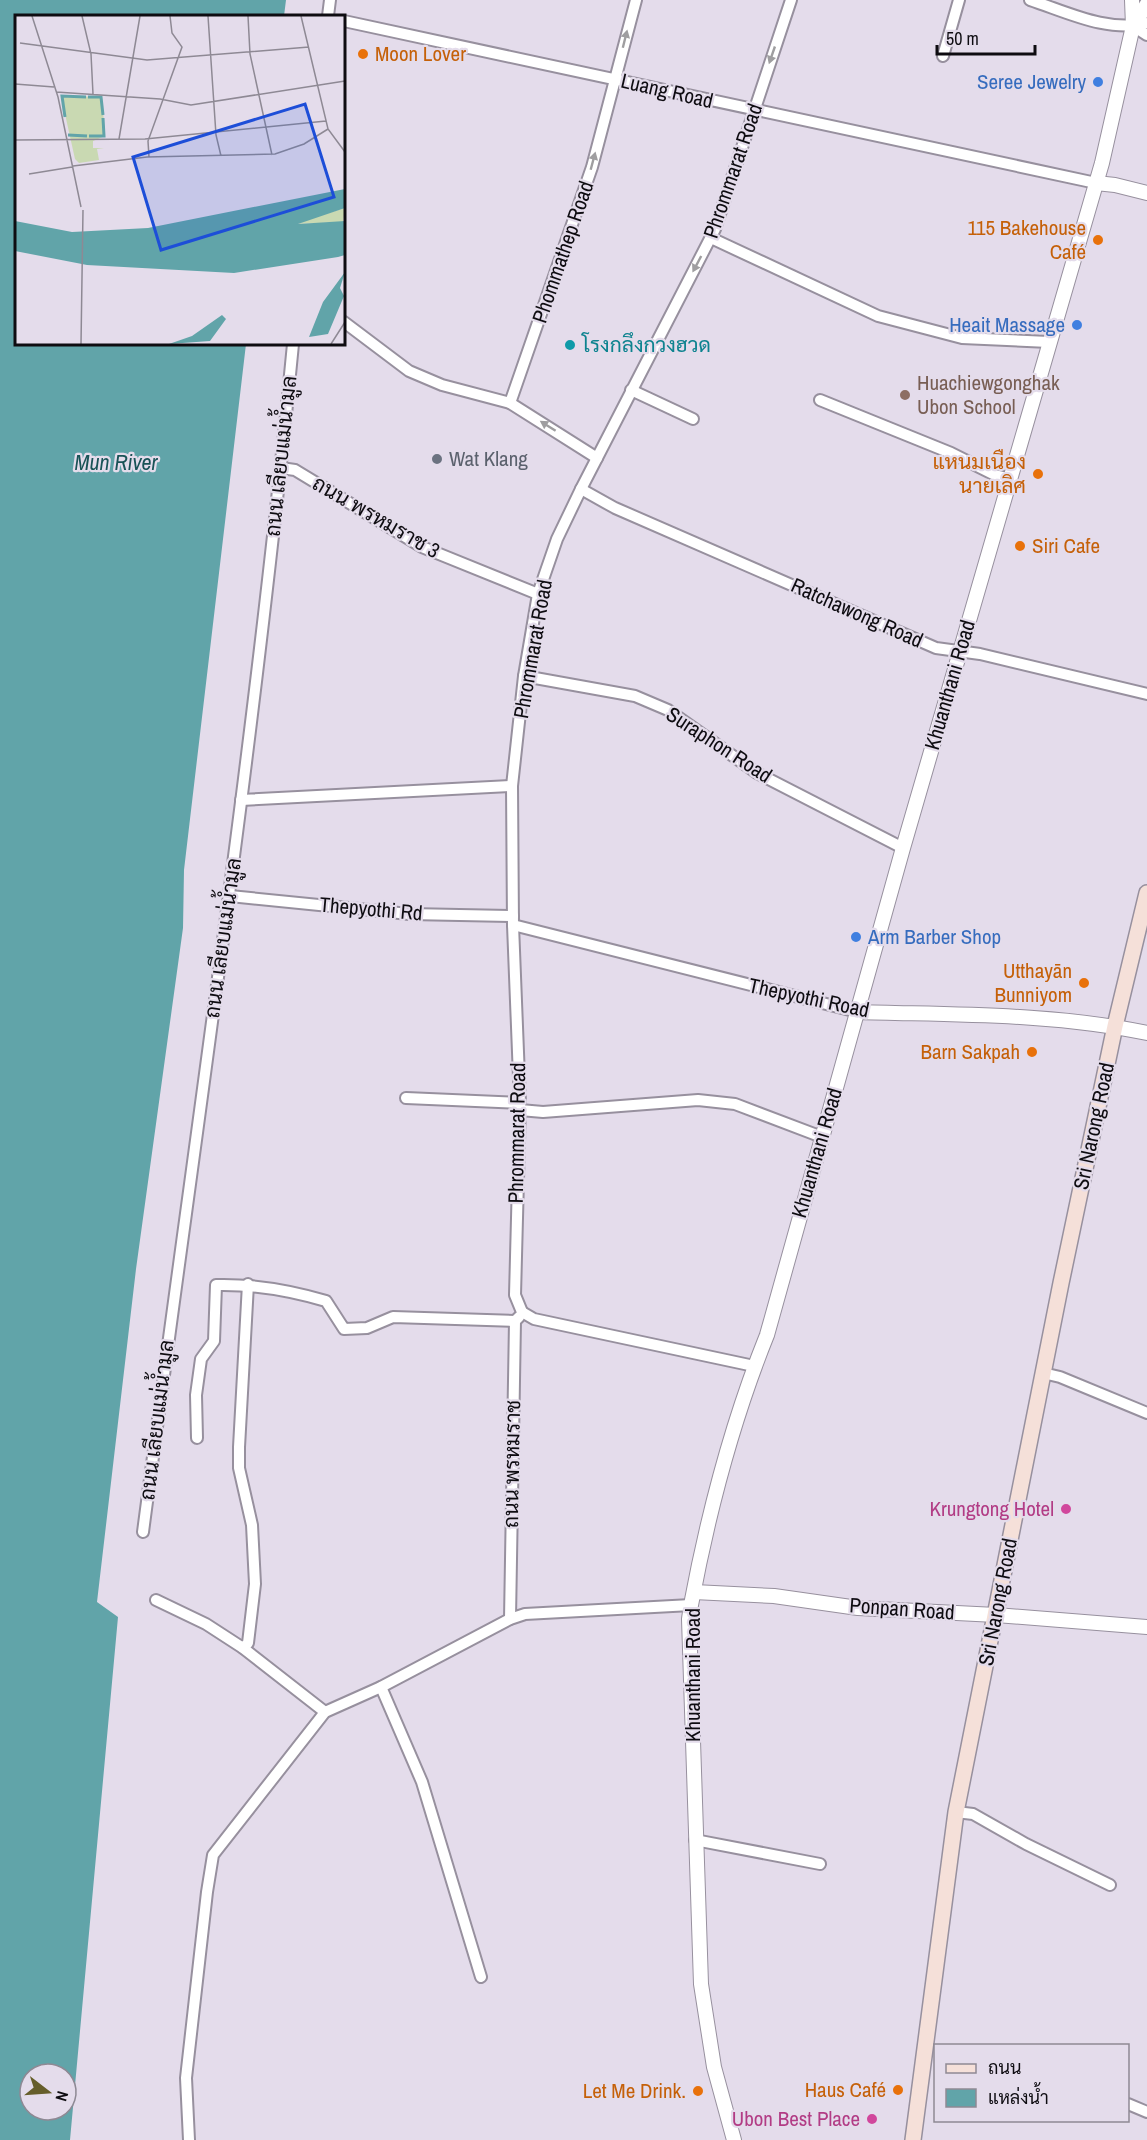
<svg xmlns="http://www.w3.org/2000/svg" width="1147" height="2140" font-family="'Archivo Narrow',Sarabun,sans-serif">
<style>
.water{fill:#61a4a9;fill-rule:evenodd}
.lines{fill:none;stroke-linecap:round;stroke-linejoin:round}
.minor-casing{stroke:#97909e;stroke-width:14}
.tertiary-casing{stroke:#97909e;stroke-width:16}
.secondary-casing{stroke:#97909e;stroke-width:18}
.minor{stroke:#fff;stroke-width:10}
.tertiary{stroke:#fff;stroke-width:14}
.secondary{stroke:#f5e0d9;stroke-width:15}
.oneway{fill:#9f9ea0}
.food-dot{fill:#e8710a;stroke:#e4dceb;stroke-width:2}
.shop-dot{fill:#3f7fe0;stroke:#e4dceb;stroke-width:2}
.culture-dot{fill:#0f9aa8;stroke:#e4dceb;stroke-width:2}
.education-dot{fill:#8d6e63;stroke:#e4dceb;stroke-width:2}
.worship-dot{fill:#6b7280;stroke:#e4dceb;stroke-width:2}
.hotel-dot{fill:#d1479c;stroke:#e4dceb;stroke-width:2}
.labels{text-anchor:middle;stroke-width:4.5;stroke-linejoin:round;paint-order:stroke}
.food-label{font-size:21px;fill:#c56008;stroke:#e4dceb;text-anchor:end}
.shop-label{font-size:21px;fill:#366cbe;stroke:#e4dceb;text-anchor:end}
.street-label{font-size:21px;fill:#0e0c11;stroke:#e4dceb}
.culture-label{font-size:21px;fill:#0d838f;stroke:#e4dceb;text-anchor:start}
.education-label{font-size:21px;fill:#785e54;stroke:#e4dceb;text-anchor:start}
.worship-label{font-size:21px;fill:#5b616d;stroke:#e4dceb;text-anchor:start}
.hotel-label{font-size:21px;fill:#b23c85;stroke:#e4dceb;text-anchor:end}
.water-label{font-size:22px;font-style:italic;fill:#195357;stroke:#e4dceb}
.inset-river{fill:none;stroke:#61a4a9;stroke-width:3}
.inset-road{fill:none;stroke:#8e8994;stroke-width:1.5}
.view{fill:#1d4ed8;fill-opacity:0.15;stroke:#1d4ed8;stroke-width:3}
.inset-edge{fill:none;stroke:#0e0c11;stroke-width:3}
</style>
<rect width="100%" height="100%" fill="#e4dceb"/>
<path class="water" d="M0,0H286L284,16H16V344H246L184,870L183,928L136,1269L97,1602L118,1617L70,2140H0ZM30,2074H66V2110H30Z"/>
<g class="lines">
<g class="minor-casing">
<g id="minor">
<path d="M1030,0C1067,12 1108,33 1147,23"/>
<path d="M328,16L330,0"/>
<path d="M344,21L1096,183"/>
<path d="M1133,26L1147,35"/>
<path d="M943,56L959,0"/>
<path d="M711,238L878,316L962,338L1049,342"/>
<path d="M344,322L409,371L442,385L510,403"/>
<path d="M631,390L693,419"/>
<path d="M820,400L951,453L995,475L1011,479"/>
<path d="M597,458L510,403L592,167L636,0"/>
<path d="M281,468L295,470L422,547L538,594"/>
<path d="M581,489L615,508L936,648L980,654L1147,694"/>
<path d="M524,676L635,696L668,710L757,773L903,848"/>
<path d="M241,800L512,786"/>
<path d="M230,896L409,914L513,916"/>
<path d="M513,925L858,1012"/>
<path d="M406,1098L520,1103"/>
<path d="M520,1110L543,1112L698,1100L735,1104L822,1137"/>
<path d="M522,1312L515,1295L520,1103L513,925L512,786L524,676L538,594L557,539L581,489L715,229L791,0"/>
<path d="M522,1312L534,1319L754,1366"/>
<path d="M1043,1373L1060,1377L1147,1413"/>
<path d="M197,1438L196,1395L201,1359L214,1341L216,1285C254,1284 289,1290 326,1301L344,1329L367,1328L393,1317L515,1321"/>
<path d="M143,1532C195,1136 255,741 293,344"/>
<path d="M156,1600L206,1624L243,1648L325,1712"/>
<path d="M510,1619L515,1321L519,1317"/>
<path d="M243,1648L248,1643L255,1584L252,1525L239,1468V1447L248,1284"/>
<path d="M381,1687L422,1782L481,1977"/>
<path d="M956,1812L973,1814L1026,1844L1110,1885"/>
<path d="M695,1840L820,1864"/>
<path d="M1128,2104L1147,2112"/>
<path d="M189,2140L186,2078L207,1892L213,1855L325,1712L381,1687L510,1619L525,1614L691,1605"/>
</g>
</g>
<g class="tertiary-casing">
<g id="tertiary">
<path d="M1133,26L1147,4"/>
<path d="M1096,183L1115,185L1147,193"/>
<path d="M858,1012C954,1015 1053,1013 1147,1033"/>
<path d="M694,1592L774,1596L858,1608L996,1615L1147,1627"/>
<path d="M734,2140L714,2067L701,1984L689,1619L691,1605C708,1514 732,1422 767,1335L903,848L1102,163L1133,26L1132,0"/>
</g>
</g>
<g class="secondary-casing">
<path id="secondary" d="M913,2140L956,1812L1061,1283L1115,1026L1147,893"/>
</g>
<use href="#minor" class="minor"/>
<use href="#tertiary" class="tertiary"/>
<use href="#secondary" class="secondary"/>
</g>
<defs><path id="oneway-solid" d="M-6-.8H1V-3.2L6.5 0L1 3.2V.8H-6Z" transform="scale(1.5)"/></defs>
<g class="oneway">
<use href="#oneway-solid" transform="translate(625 39) rotate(-76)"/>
<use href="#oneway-solid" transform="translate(772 55) rotate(109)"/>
<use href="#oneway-solid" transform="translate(593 161) rotate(-75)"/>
<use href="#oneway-solid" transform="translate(697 264) rotate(118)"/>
<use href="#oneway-solid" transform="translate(548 426) rotate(-148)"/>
</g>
<g class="food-dot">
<circle cx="363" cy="54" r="6"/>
<circle cx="1098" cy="240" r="6"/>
<circle cx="1038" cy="474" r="6"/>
<circle cx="1020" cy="546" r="6"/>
<circle cx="1084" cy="983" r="6"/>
<circle cx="1032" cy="1052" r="6"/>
<circle cx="898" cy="2090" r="6"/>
<circle cx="698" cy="2091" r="6"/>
</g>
<g class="shop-dot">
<circle cx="1098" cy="82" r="6"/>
<circle cx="1077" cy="325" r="6"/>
<circle cx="856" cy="937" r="6"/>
</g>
<circle class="culture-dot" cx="570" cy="345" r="6"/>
<circle class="education-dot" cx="905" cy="395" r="6"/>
<circle class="worship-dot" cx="437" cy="459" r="6"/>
<g class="hotel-dot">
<circle cx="1066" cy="1509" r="6"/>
<circle cx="872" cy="2119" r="6"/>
</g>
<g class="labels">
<g class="food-label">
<text x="375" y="61" text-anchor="start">Moon Lover</text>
<text x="1086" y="235">115 Bakehouse<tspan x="1086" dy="24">Café</tspan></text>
<text x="1026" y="469">แหนมเนือง<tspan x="1026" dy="24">นายเลิศ</tspan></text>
<text x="1032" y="553" text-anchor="start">Siri Cafe</text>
<text x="1072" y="978">Utthayān<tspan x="1072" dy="24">Bunniyom</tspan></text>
<text x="1020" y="1059">Barn Sakpah</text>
<text x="886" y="2097">Haus Café</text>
<text x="686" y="2098">Let Me Drink.</text>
</g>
<g class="shop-label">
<text x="1086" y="89">Seree Jewelry</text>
<text x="1065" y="332">Heait Massage</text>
<text x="868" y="944" text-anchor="start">Arm Barber Shop</text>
</g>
<g class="street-label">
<text transform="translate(667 91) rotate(13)" y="7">Luang Road</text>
<text transform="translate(733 171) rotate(-71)" y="7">Phrommarat Road</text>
<text transform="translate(563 252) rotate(-71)" y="7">Phommathep Road</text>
<text transform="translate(281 456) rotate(-84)" y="7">ถนน เลียบแม่น้ำมูล</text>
<text transform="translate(376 517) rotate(30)" y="7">ถนน พรหมราช 3</text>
<text transform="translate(857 613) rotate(24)" y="7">Ratchawong Road</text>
<text transform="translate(533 649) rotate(-80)" y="7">Phrommarat Road</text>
<text transform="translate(950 685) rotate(-74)" y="7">Khuanthani Road</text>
<text transform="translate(719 745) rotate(33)" y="7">Suraphon Road</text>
<text transform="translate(371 909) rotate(5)" y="7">Thepyothi Rd</text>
<text transform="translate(223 938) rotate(-82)" y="7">ถนน เลียบแม่น้ำมูล</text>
<text transform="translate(809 998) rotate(12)" y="7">Thepyothi Road</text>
<text transform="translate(1094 1126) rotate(-78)" y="7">Sri Narong Road</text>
<text transform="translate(517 1133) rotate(-89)" y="7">Phrommarat Road</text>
<text transform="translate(817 1153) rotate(-74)" y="7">Khuanthani Road</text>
<text transform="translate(157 1420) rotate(-83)" y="7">ถนน เลียบแม่น้ำมูล</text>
<text transform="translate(512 1464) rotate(-89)" y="7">ถนน พรหมราช</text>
<text transform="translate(998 1602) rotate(-79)" y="7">Sri Narong Road</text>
<text transform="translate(902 1609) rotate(4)" y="7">Ponpan Road</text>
<text transform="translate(693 1675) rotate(-90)" y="7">Khuanthani Road</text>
</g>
<g class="culture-label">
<text x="582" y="352">โรงกลึงกวงฮวด</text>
</g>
<g class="education-label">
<text x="917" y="390">Huachiewgonghak<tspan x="917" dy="24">Ubon School</tspan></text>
</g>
<g class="worship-label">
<text x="449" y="466">Wat Klang</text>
</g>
<g class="hotel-label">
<text x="1054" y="1516">Krungtong Hotel</text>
<text x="860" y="2126">Ubon Best Place</text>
</g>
<g class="water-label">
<text x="116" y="470">Mun River</text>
</g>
</g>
<g transform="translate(15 15)">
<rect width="330" height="330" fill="#e4dceb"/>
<path d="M46,81L87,82L90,121L78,126V133H89L82,134L84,145L64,148L60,144ZM330,193L328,207L283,209L294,204Z" fill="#c9d9b2"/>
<path d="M330,174V193L283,209L330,206V240L323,242L219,258L72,250L0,236V206L57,217L133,213ZM330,257L325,273L329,281L313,319L294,322L308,287ZM207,300L211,304L195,326L154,329L177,321Z" fill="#61a4a9"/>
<path class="inset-river" d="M73,82H86L88,100M50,102L47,81L71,82M53,120L72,121M74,121H89L88,103"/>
<path class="inset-road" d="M17,1L43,82L66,192M67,1L76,39L78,79M193,1L201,120L206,141M233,1L235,39L257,140M286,1L313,114L330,137M5,28L132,45L294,32M0,69L39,72M41,77L145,84L176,90L330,66M104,124L125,1M0,125L130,124L311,106M134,142L133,126L167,32L157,18L155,1M58,151L132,142L260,139L289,129L313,114M14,159L57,152M66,329L68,195M316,329L330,307"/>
<path class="view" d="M290,89L319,182L146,235L118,142Z"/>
<rect width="330" height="330" class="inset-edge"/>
</g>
<rect x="934" y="2044" width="195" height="78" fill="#e4dceb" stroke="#8e8994" stroke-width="1.5"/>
<rect x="946" y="2064" width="30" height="9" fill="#f5e0d9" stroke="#8e8994" stroke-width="1.5"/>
<text x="988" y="2074" font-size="18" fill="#0e0c11">ถนน</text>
<rect x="946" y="2089" width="30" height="18" fill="#61a4a9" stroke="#8e8994" stroke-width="1.5"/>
<text x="988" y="2104" font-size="18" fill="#0e0c11">แหล่งน้ำ</text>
<g transform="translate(48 2092) rotate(107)"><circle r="28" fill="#e4dceb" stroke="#8e8994" stroke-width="1.5"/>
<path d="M0-4.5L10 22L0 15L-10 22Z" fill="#665e2b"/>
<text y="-9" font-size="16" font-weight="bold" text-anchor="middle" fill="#0e0c11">N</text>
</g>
<path d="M937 45v9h98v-9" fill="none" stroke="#0e0c11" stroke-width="3"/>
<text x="946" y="45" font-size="18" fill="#0e0c11" stroke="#e4dceb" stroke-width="4.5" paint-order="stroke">50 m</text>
</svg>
